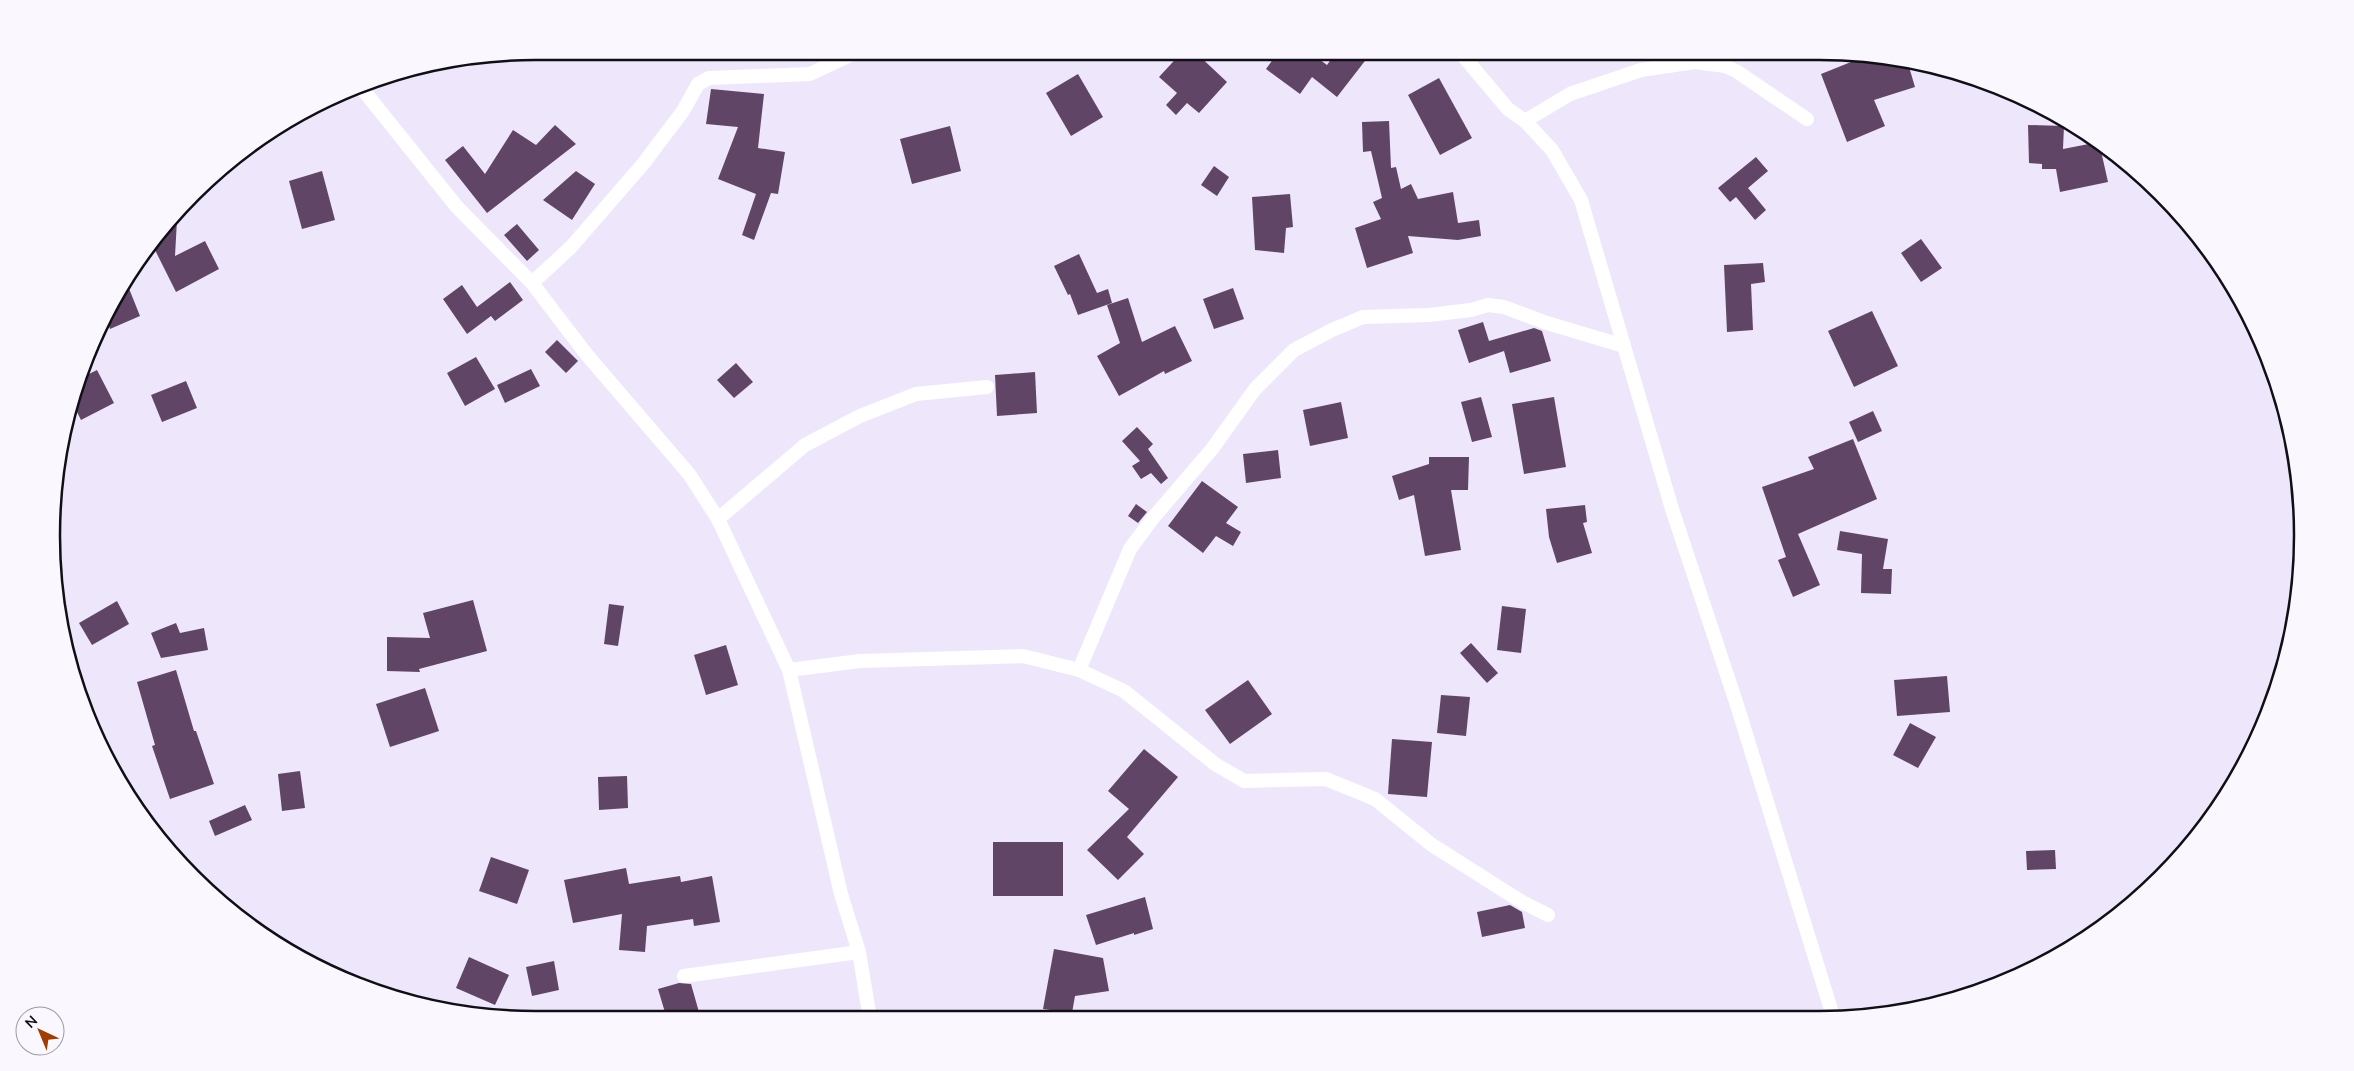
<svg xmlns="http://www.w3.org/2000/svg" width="2354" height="1071" font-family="Mulish,sans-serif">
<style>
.building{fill:#614566}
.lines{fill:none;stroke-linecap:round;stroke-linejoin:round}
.street{stroke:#fff;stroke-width:14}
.rim{fill:none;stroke:#110f16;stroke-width:2.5}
</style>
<rect width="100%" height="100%" fill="#eee7fb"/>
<g class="building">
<path d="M1183,51H1194L1227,82L1199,113L1187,103L1176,115L1166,105L1177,93L1159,77Z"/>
<path d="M1279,51H1308L1327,65L1337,51H1360L1368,57L1337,97L1312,77L1300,94L1266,69Z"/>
<path d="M1866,56L1907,60L1915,87L1874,100L1885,126L1847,142L1821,74Z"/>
<path d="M1078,74L1103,117L1071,136L1046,93Z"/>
<path d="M1439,78L1472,138L1440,155L1408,95Z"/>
<path d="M711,89L764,94L758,148L785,152L778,194L771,193L754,240L742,235L756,194L718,179L738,127L706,124Z"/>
<path d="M1389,121L1391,168L1396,167L1401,189L1411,184L1418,199L1453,192L1458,223L1479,220L1481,236L1458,240L1408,236L1413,253L1367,268L1355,228L1381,219L1373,202L1382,198L1371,151L1363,152L1362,122Z"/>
<path d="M555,125L576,144L487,213L445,160L463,146L485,174L513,130L536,145Z"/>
<path d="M2028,125L2064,126L2063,149L2099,142L2108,182L2060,192L2056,169H2042V164L2029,163Z"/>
<path d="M950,126L961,171L912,184L900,139Z"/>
<path d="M1756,157L1768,171L1748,188L1766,210L1755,220L1736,197L1730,202L1718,188Z"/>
<path d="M1214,166L1229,177L1217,196L1201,185Z"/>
<path d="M322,171L335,220L302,229L289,181Z"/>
<path d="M576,171L595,184L572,220L543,200Z"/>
<path d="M1290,194L1293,227L1286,228L1284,253L1255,250L1252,197Z"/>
<path d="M177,220L175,256L205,241L219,269L176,292L154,248Z"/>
<path d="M517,224L539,250L527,261L504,235Z"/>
<path d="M1921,239L1942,268L1921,282L1901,253Z"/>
<path d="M1079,254L1097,293L1108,289L1112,303L1078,315L1070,294L1068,295L1054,266Z"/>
<path d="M1763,263L1765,282L1751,284L1753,330L1727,332L1724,265Z"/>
<path d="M510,282L523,300L495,321L491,316L467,334L443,299L462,285L477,307Z"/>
<path d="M128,286L140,316L110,329L105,316L116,293Z"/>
<path d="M1233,288L1244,319L1214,329L1203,299Z"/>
<path d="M1128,298L1142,342L1175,326L1192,361L1165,374L1164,371L1119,396L1097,356L1120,343L1107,305Z"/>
<path d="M1872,311L1898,366L1854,387L1828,331Z"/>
<path d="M1483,322L1489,341L1534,328L1542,331L1551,361L1510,373L1504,351L1469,363L1458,330Z"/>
<path d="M557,340L578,361L566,373L545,352Z"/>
<path d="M476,357L495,389L465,406L447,373Z"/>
<path d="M736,363L753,382L734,398L717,380Z"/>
<path d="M531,369L540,386L505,403L497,385Z"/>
<path d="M97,370L114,403L81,420L72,402L79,379Z"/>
<path d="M1035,372L1037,413L997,416L995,375Z"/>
<path d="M186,381L197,408L162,422L151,395Z"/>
<path d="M1481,397L1492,437L1472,442L1461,402Z"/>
<path d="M1554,397L1566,467L1524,474L1512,404Z"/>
<path d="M1341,402L1348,438L1310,446L1303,410Z"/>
<path d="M1873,411L1882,431L1858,442L1849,422Z"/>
<path d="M1137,427L1153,444L1148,449L1168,478L1161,484L1151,473L1141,479L1132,466L1140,461L1122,441Z"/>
<path d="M1853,439L1877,499L1798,534L1820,585L1793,597L1778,560L1786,557L1762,487L1814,469L1808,457Z"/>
<path d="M1278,450L1281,478L1246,483L1243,454Z"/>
<path d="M1429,457H1469L1468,490H1451L1461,550L1425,556L1414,495L1399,500L1392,476L1429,464Z"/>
<path d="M1202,481L1238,507L1226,523L1241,532L1233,546L1216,536L1203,553L1168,526Z"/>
<path d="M1136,504L1147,512L1138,523L1128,516Z"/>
<path d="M1585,505L1587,522L1583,523L1592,553L1557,563L1549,537L1546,509Z"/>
<path d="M1840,531L1888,539L1883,569H1892L1891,594L1861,593L1862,554L1837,550Z"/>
<path d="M473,600L487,651L419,669L420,672L387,671V637L430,638L423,613Z"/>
<path d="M117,601L129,624L92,645L79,623Z"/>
<path d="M609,604L624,606L618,646L604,644Z"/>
<path d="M1502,606L1526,609L1521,653L1497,650Z"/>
<path d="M176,623L180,633L204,628L208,650L161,658L151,633Z"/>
<path d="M1471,643L1498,673L1487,683L1460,653Z"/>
<path d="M726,645L738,685L706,695L694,655Z"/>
<path d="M176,670L194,731H196L214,784L170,799L152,746L155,745L137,682Z"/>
<path d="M1947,676L1950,712L1897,716L1894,680Z"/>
<path d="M1248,680L1272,714L1230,744L1205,710Z"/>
<path d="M425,688L439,731L390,747L376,704Z"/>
<path d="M1441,695L1470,697L1466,736L1437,733Z"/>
<path d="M1910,723L1936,737L1918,768L1893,755Z"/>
<path d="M1392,739L1432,742L1427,797L1388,794Z"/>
<path d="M1144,749L1178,777L1127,837L1144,854L1118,880L1087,850L1129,809L1108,791Z"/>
<path d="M300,771L305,808L282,811L278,774Z"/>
<path d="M627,776L628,808L599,810L598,777Z"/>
<path d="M245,805L252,820L215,836L209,821Z"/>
<rect x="993" y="842" width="70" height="54"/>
<path d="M2055,850L2056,869L2027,870L2026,851Z"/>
<path d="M491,857L529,870L517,904L479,891Z"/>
<path d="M626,868L629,884L680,876L681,882L712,876L720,922L694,926L693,919L647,926L645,952L619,950L622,914L573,923L564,880Z"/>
<path d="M1145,897L1153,929L1134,935V933L1096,945L1086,915Z"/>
<path d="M1510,905L1522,912L1525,928L1482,937L1477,912Z"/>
<path d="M1054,949L1103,958L1109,991L1075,996L1072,1013L1043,1009Z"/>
<path d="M469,957L509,975L495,1005L456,988Z"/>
<path d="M554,961L559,990L532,996L526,967Z"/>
<path d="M679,983L691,984L701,1019H667L658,989Z"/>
</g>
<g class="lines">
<g class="street">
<path d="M1459,51L1508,109L1525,121L1552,150L1581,200L1672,509L1737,705L1833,1016"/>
<path d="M360,86L457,207L532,283L587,355L689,474L718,519L789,670L841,894L859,952L870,1019"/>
<path d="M1525,121L1570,94L1641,70L1695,62L1725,66L1736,71L1807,119"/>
<path d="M532,283L571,247L643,164L683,111L698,84L709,78L810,74L859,51"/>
<path d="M718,519L805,445L860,416L916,394L987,387"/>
<path d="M789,670L860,661L1023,656L1079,670L1124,691L1215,764L1244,781L1326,779L1375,799L1432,845L1522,902L1548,915"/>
<path d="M1079,670L1130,549L1153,518L1212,449L1255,389L1294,350L1332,330L1363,317L1429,315L1471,310L1488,305L1504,307L1547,323L1624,346"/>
<path d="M684,976L859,952"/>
</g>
</g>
<path d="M0 0H2354V1071H0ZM535 60H1819A475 475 0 0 1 2294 535V536A475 475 0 0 1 1819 1011H535A475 475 0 0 1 60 536V535A475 475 0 0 1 535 60Z" fill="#faf7ff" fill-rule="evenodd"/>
<path class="rim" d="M535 60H1819A475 475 0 0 1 2294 535V536A475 475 0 0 1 1819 1011H535A475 475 0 0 1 60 536V535A475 475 0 0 1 535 60Z"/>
<g transform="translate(40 1031) rotate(316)"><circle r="24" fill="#faf7ff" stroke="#9d9aa2"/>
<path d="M0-4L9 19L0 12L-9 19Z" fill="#a03d01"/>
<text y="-8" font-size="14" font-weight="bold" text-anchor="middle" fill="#110f16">N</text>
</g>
</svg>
